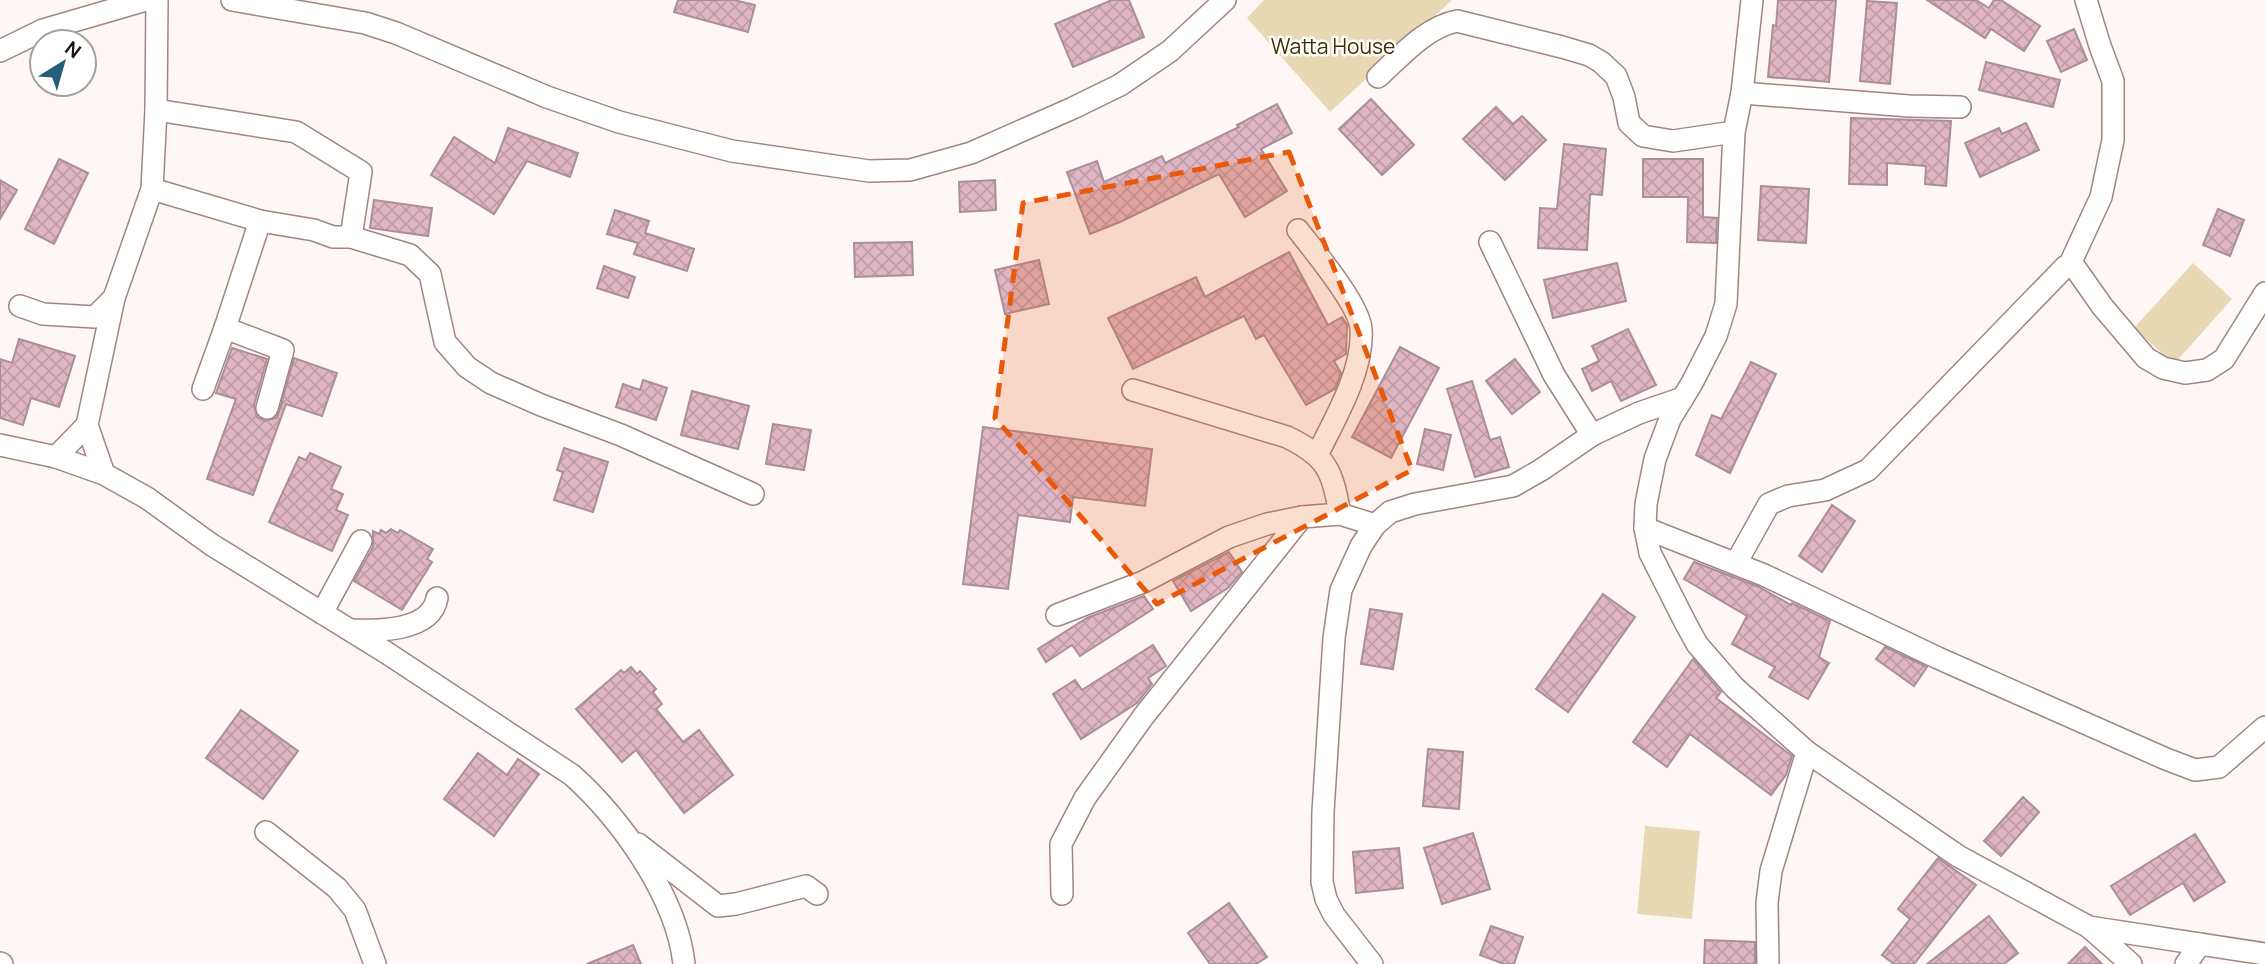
<svg xmlns="http://www.w3.org/2000/svg" width="2265" height="964" font-family="Manrope,sans-serif">
<style>
.garden{fill:#e8d9b4}
.building{fill:url(#building-cross-hatch);stroke:#aa8e98;stroke-width:2}
.lines{fill:none;stroke-linecap:round;stroke-linejoin:round}
.street-casing{stroke:#a28581;stroke-width:24}
.street{stroke:#fff;stroke-width:21}
.marked{fill:#e8590c;fill-opacity:0.2;stroke:#e8590c;stroke-width:5;stroke-dasharray:14 9;stroke-linejoin:round}
.labels{text-anchor:middle;stroke-width:5;stroke-linejoin:round;paint-order:stroke}
.park-label{font-size:21px;fill:#3f2f00;stroke:#fff}
</style>
<defs>
<pattern id="building-cross-hatch" width="8" height="8" patternUnits="userSpaceOnUse" patternTransform="scale(1.75)"><rect width="8" height="8" fill="#e0b6c5"/><path d="M0 0l8 8M0 8l8-8" fill="none" stroke="#c09ca8"/></pattern>
</defs>
<rect width="100%" height="100%" fill="#fef7f6"/>
<g class="garden">
<path d="M1264,0H1452L1330,112L1247,18Z"/>
<path d="M2193,263L2232,299L2174,364L2134,328Z"/>
<path d="M1645,826L1700,831L1692,919L1637,914Z"/>
</g>
<g class="building">
<path d="M678,0H734L755,5L748,32L674,12Z"/>
<path d="M1112,0H1129L1144,37L1073,67L1055,24Z"/>
<path d="M1778,0H1836L1829,82L1768,77L1773,25L1776,26Z"/>
<path d="M1927,0H1976L1989,8L1994,0H2001L2040,26L2024,51L1991,29L1985,38Z"/>
<path d="M1867,1L1897,3L1890,84L1860,81Z"/>
<path d="M2074,29L2087,60L2061,72L2047,41Z"/>
<path d="M1986,62L2060,80L2053,107L1979,90Z"/>
<path d="M1371,99L1414,145L1382,175L1339,129Z"/>
<path d="M1277,104L1292,133L1261,149L1287,191L1245,217L1219,174L1120,222L1090,234L1067,172L1097,161L1104,182L1162,156L1165,163L1239,127L1237,125Z"/>
<path d="M1496,107L1513,124L1522,116L1546,140L1505,180L1463,139Z"/>
<path d="M1851,118L1951,121L1946,186L1925,184L1926,166L1887,163V185L1849,184Z"/>
<path d="M2026,123L2039,150L1980,177L1965,143L1999,128L2002,134Z"/>
<path d="M508,128L578,153L570,177L527,161L494,214L431,175L454,137L495,163Z"/>
<path d="M1564,144L1606,149L1602,195L1590,194L1587,250L1538,248L1540,208L1557,209Z"/>
<path d="M59,159L88,173L54,244L25,229Z"/>
<path d="M1643,159H1703V217L1717,218L1716,243L1687,242L1688,197H1643Z"/>
<path d="M0,180L17,190L0,219Z"/>
<path d="M995,180L996,210L960,212L959,182Z"/>
<path d="M1761,186L1809,189L1806,243L1758,240Z"/>
<path d="M374,200L432,208L428,236L370,228Z"/>
<path d="M2218,209L2244,220L2230,256L2203,245Z"/>
<path d="M615,210L649,221L645,233L694,249L687,271L634,254L638,243L607,234Z"/>
<path d="M912,242L913,275L855,277L854,243Z"/>
<path d="M1289,252L1328,325L1342,317L1347,325L1346,354L1334,361L1341,373L1335,389L1306,405L1264,335L1256,339L1244,316L1133,369L1108,318L1196,277L1205,297Z"/>
<path d="M1039,260L1049,304L1005,314L995,270Z"/>
<path d="M1617,263L1626,301L1553,318L1544,280Z"/>
<path d="M604,266L635,277L628,298L597,288Z"/>
<path d="M1628,329L1656,385L1621,401L1611,381L1592,391L1582,369L1599,361L1592,346Z"/>
<path d="M19,339L75,356L59,407L31,398L23,425L0,418V359L12,363Z"/>
<path d="M1400,347L1439,368L1391,458L1352,437Z"/>
<path d="M232,348L267,359L254,405L257,417L264,421L276,418L279,412L294,358L337,373L322,416L286,404L253,495L207,479L236,399L216,393Z"/>
<path d="M1515,359L1540,392L1512,414L1486,381Z"/>
<path d="M1751,362L1776,374L1730,473L1696,455L1712,415L1721,419Z"/>
<path d="M643,380L667,388L656,420L616,407L623,384L640,390Z"/>
<path d="M1472,381L1490,440L1500,437L1509,467L1475,477L1447,389Z"/>
<path d="M692,391L749,406L738,449L681,435Z"/>
<path d="M773,424L811,430L804,470L766,464Z"/>
<path d="M983,427L1152,449L1145,506L1073,497L1070,522L1018,515L1008,589L963,584Z"/>
<path d="M1425,429L1451,435L1443,470L1417,464Z"/>
<path d="M564,448L608,462L593,512L554,500L563,472L557,470Z"/>
<path d="M310,453L341,467L331,489L343,494L336,510L348,515L332,551L269,522L299,457L306,460Z"/>
<path d="M1832,505L1855,521L1822,572L1799,556Z"/>
<path d="M391,529L398,533L400,530L433,549L427,559L432,562L402,610L354,581L373,547V531L379,534L381,530L386,533Z"/>
<path d="M1229,552L1242,572L1228,588L1191,611L1173,581Z"/>
<path d="M1694,562L1759,587L1791,605L1792,603L1830,621L1819,657L1829,663L1808,699L1769,677L1775,667L1732,644L1747,616L1684,579Z"/>
<path d="M1603,594L1635,617L1568,712L1536,689Z"/>
<path d="M1144,596L1153,609L1080,656L1072,645L1046,662L1038,649L1087,618Z"/>
<path d="M1370,609L1402,614L1393,669L1361,664Z"/>
<path d="M1153,645L1166,666L1148,678L1152,684L1137,703L1081,739L1053,694L1075,680L1082,690Z"/>
<path d="M1885,647L1927,667L1914,686L1876,659Z"/>
<path d="M1693,659L1721,692L1716,698L1792,756L1786,775L1771,795L1690,734L1667,767L1633,742Z"/>
<path d="M631,667L637,674L640,671L656,689L653,692L662,704L656,709L683,742L699,730L733,775L684,813L636,750L622,762L576,709L621,670L624,673Z"/>
<path d="M241,710L298,751L263,799L206,758Z"/>
<path d="M1428,749L1463,752L1459,809L1423,806Z"/>
<path d="M478,753L507,775L518,759L539,774L494,836L444,799Z"/>
<path d="M2023,797L2039,812L2001,856L1984,841Z"/>
<path d="M1473,833L1490,889L1442,904L1424,848Z"/>
<path d="M2195,834L2225,882L2194,901L2183,883L2130,915L2111,886Z"/>
<path d="M1399,848L1403,888L1356,893L1353,852Z"/>
<path d="M1938,858L1976,885L1914,964H1894L1882,955L1910,919L1898,909Z"/>
<path d="M1229,903L1267,957L1256,964H1210L1188,933Z"/>
<path d="M1989,916L2018,953L2004,964H1927Z"/>
<path d="M1491,926L1523,937L1514,964H1504L1480,955Z"/>
<path d="M1705,940L1755,942V964H1704Z"/>
<path d="M633,945L641,964H587Z"/>
<path d="M2085,947L2102,964H2068Z"/>
</g>
<g class="lines">
<g class="street-casing">
<g id="street">
<path d="M232,0L365,23L396,33L547,97L619,122L732,151L869,171L910,170L971,153L1073,108L1120,85L1170,51L1225,0"/>
<path d="M1752,0L1742,93L1734,132L1726,304L1716,336L1692,383L1670,419L1655,459L1646,504L1645,528L1650,553L1686,624L1697,644L1734,687L1807,752L1958,856L2089,927L2265,954"/>
<path d="M0,51L43,30L146,0"/>
<path d="M1378,77C1401,56 1426,27 1457,21L1562,47L1589,55L1601,62L1616,76L1624,97L1629,123L1643,136L1673,141L1734,132"/>
<path d="M1742,93L1909,106L1960,107"/>
<path d="M156,110L296,132L361,172L351,237"/>
<path d="M152,189L260,221L314,230L333,237H351L410,255L430,274L445,342L467,367L491,383L541,405L621,435L753,494"/>
<path d="M260,221L225,328L283,350L267,408"/>
<path d="M1298,230C1314,251 1359,304 1361,329C1364,370 1335,419 1317,455"/>
<path d="M1490,242L1554,375L1592,435"/>
<path d="M2069,266L2101,197L2113,140V81L2100,46L2086,0"/>
<path d="M20,306L43,314L95,317L114,298"/>
<path d="M203,389L225,328"/>
<path d="M1133,390L1287,437C1328,457 1332,471 1340,514"/>
<path d="M87,425L114,298L152,189L156,110L157,0"/>
<path d="M0,445L56,457L87,425L104,474L147,498L212,545L387,653L572,775C621,819 677,897 684,964"/>
<path d="M56,457L104,474"/>
<path d="M1645,528L1764,575L1938,658L2166,759L2195,770L2219,767L2265,727"/>
<path d="M1736,563L1769,504L1788,496L1825,490L1868,470L2065,267L2069,266L2076,269L2102,306L2146,358L2163,368L2185,373L2207,370L2224,359L2265,293"/>
<path d="M322,613L361,541"/>
<path d="M1057,615L1143,582L1229,537L1267,524L1302,517L1340,514L1375,525"/>
<path d="M351,630C377,631 431,632 437,598"/>
<path d="M266,832L337,888L355,910L375,964"/>
<path d="M638,844L718,906L736,904L806,886L817,894"/>
<path d="M1062,894L1061,844L1085,798L1143,717L1302,517"/>
<path d="M2089,927L2131,964"/>
<path d="M0,963L2,964"/>
<path d="M1372,964L1334,915L1326,899L1322,882L1323,812L1334,638L1341,590L1361,546L1375,525L1390,512L1415,504L1513,486L1541,470L1592,435L1639,413L1683,398"/>
<path d="M1768,964L1767,903L1771,871L1807,752"/>
<path d="M2186,964L2200,944"/>
</g>
</g>
<use href="#street" class="street"/>
</g>
<path class="marked" d="M1289,152L1412,470L1157,604L995,418L1023,203Z"/>
<g class="labels">
<g class="park-label">
<text x="1333" y="54">Watta House</text>
</g>
</g>
<g transform="translate(63 63) rotate(37)"><circle r="33" fill="#ffffff" stroke="#a5a1a0" stroke-width="2"/>
<path d="M0-5L12 26L0 18L-12 26Z" fill="#255c77"/>
<text y="-10" font-size="19" font-weight="bold" text-anchor="middle" fill="#1e1312">N</text>
</g>
</svg>
